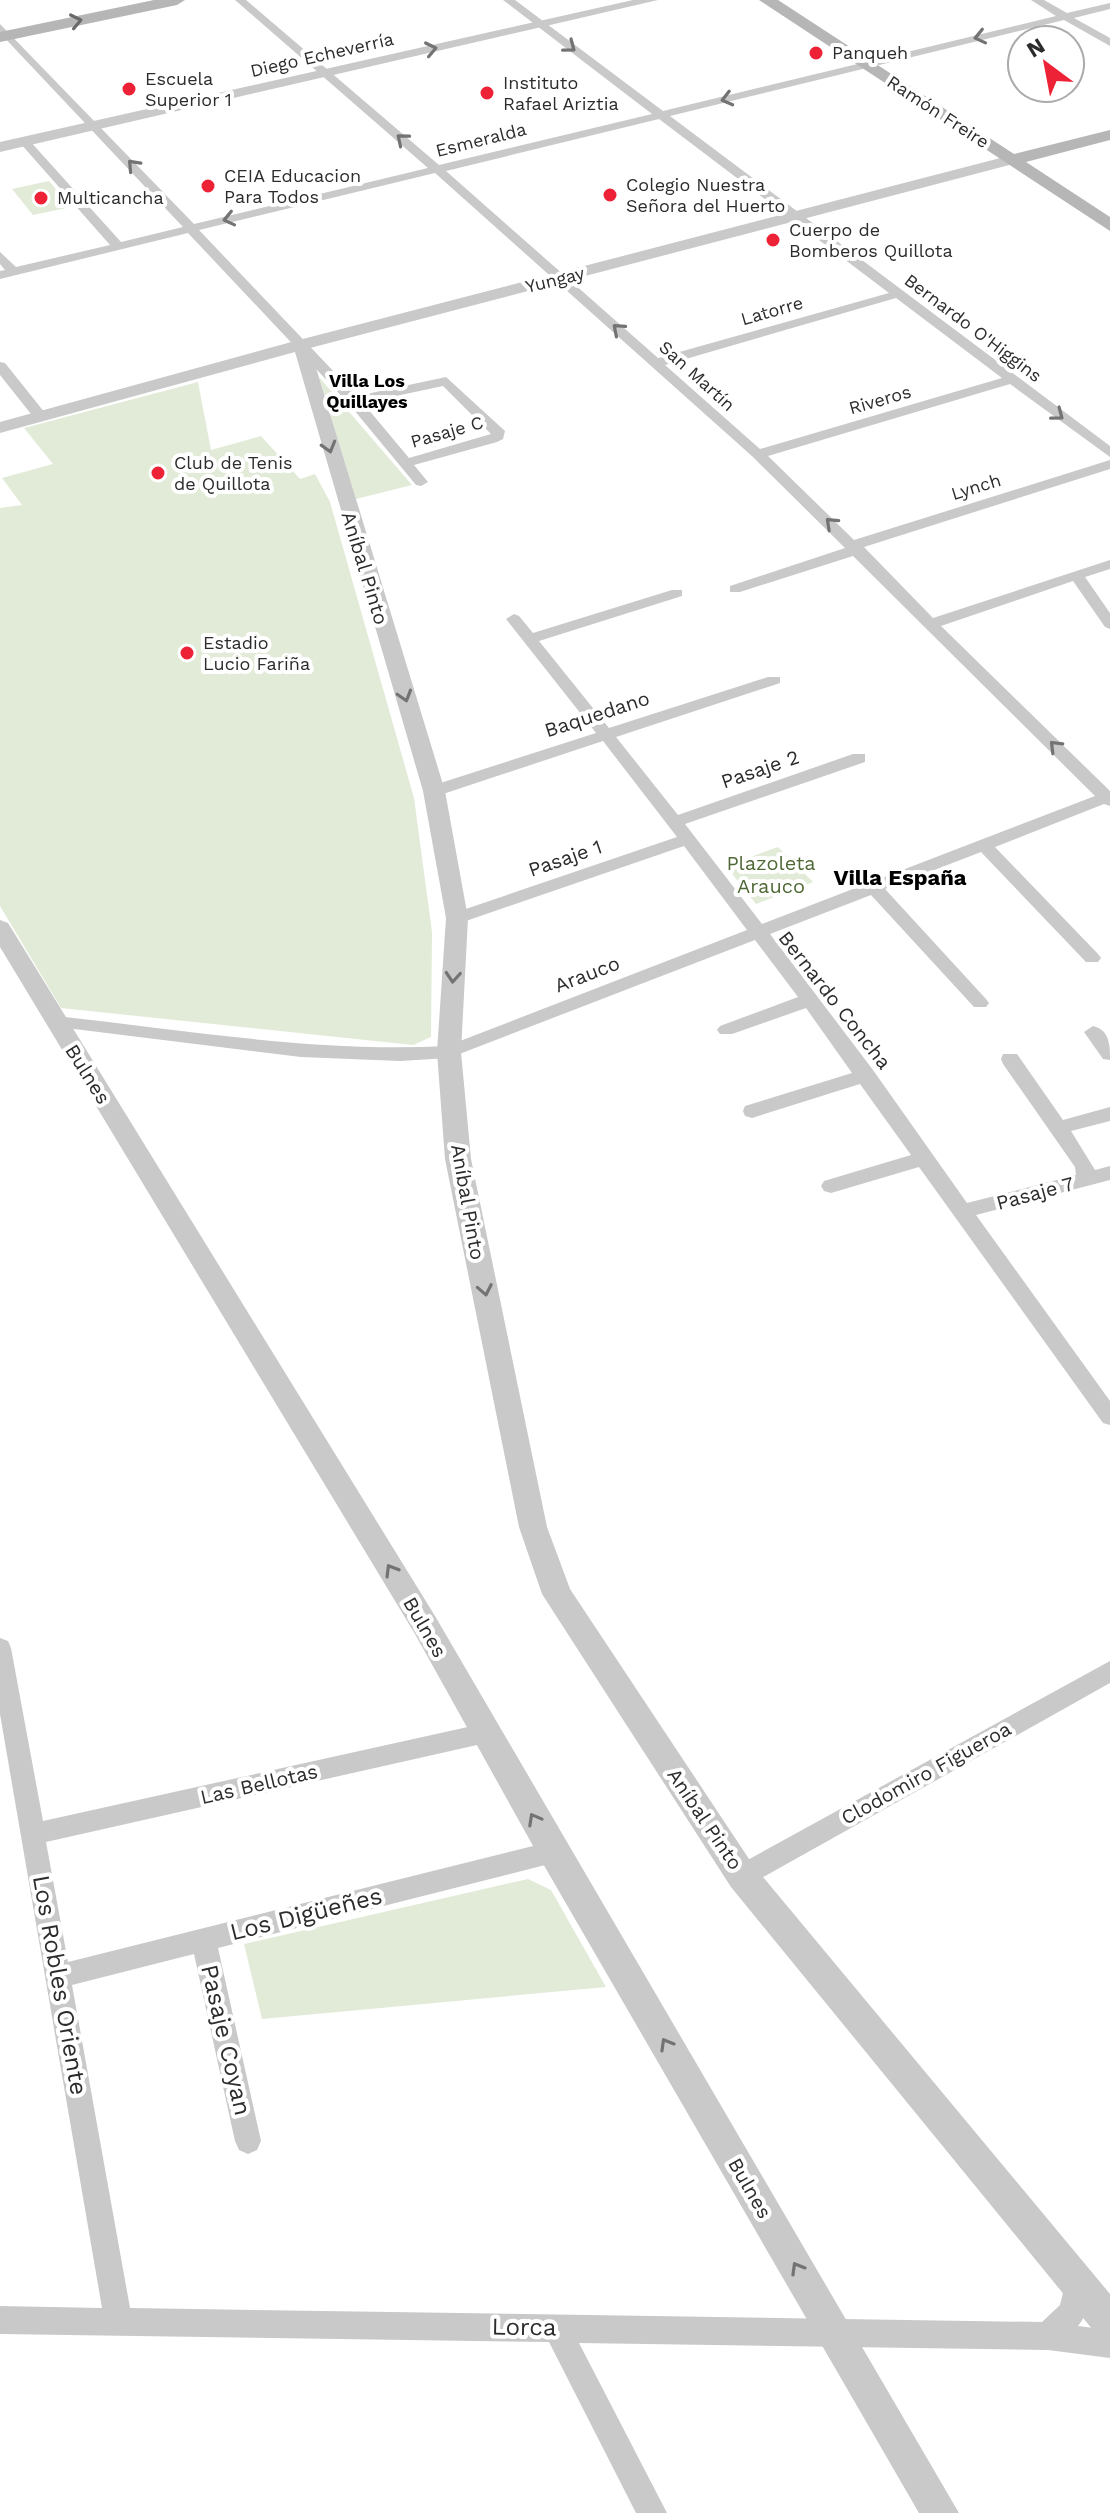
<svg xmlns="http://www.w3.org/2000/svg" width="1110" height="2513" font-family="'Work Sans',sans-serif">
<style>
.green{fill:#e2ebd7}
.lines{fill:none;stroke-linecap:round;stroke-linejoin:round}
.minor{fill:#c9c9c9;fill-rule:evenodd}
.tertiary{fill:#c9c9c9;fill-rule:evenodd}
.secondary{fill:#b6b6b6;fill-rule:evenodd}
.oneway{stroke:#6a6a6a}
.oneway2{stroke:#737373}
.poi-dot{fill:#ee2236;stroke:#fff;stroke-width:3}
.labels{text-anchor:middle;stroke-width:8;stroke-linejoin:round;paint-order:stroke}
.far-poi-label{font-size:18px;fill:#2c2c2c;stroke:#fff;text-anchor:start}
.far-street-label{font-size:18px;fill:#2c2c2c;stroke:#fff}
.far-neighbourhood-label{font-size:18px;font-weight:bold;fill:#000;stroke:#fff}
.street-label{font-size:20px;fill:#2c2c2c;stroke:#fff}
.park-label{font-size:20px;fill:#506937;stroke:#fff}
.neighbourhood-label{font-size:22px;font-weight:bold;fill:#000;stroke:#fff}
.near-street-label{font-size:24px;fill:#2c2c2c;stroke:#fff}
</style>
<rect width="100%" height="100%" fill="#fff"/>
<g class="green">
<path d="M49,181L71,207L33,215L12,189Z"/>
<path d="M319,377L412,485L356,499Z"/>
<path d="M198,382L211,450L261,436L300,479L315,474L330,502L414,798L432,932L431,1037L413,1045L61,1008L0,906V508L22,505L2,478L53,464L24,428Z"/>
<path d="M778,847L813,882L756,904L726,866Z"/>
<path d="M528,1879L551,1890L606,1987L262,2019L244,1944Z"/>
</g>
<g class="lines">
<g class="minor">
<path d="M235,0H246L439,165L652,114L503,0H515L663,111L1056,16L1031,0H1044L1067,13L1110,3V9L1074,18L1110,38V46L1064,20L670,116L1110,446V457L1010,384L768,456L854,540L1110,460V469L864,547L933,618L1110,560V569L1085,577L1110,613V629L1105,627L1073,581L941,626L1110,791V806L1104,804L995,847L1098,954L1101,958L1098,962H1086L981,852L885,889L986,999L989,1003L986,1007H974L871,895L770,934L873,1070L967,1203L1076,1175L1075,1167L1003,1064L1001,1059L1003,1054H1017L1063,1120L1110,1107V1121L1071,1131L1095,1170L1110,1166V1180L976,1215L1110,1401V1425L1103,1423L919,1167L831,1193L824,1191L821,1186L824,1181L911,1155L860,1084L752,1118L745,1116L743,1111L745,1106L852,1073L806,1008L732,1034H720L717,1030L720,1026L798,997L755,940L449,1058L400,1061L301,1057L50,1026L47,1022L50,1018L56,1016C187,1030 315,1053 447,1046L747,930L684,846L463,922H451L448,918L451,914L677,837L603,741L440,795H428V787L596,733L506,619L514,614L519,616L533,633L672,590H682V596L539,641L609,728L768,677H780V683L616,737L678,815L853,754H865V762L685,824L762,924L1095,796L853,556L740,592H730V586L845,548L753,457L435,173L199,230L357,396L446,377L505,431L503,439L497,442L414,465L428,482L421,486L416,485L349,404L188,233L0,279V271L5,270L0,264V252L16,267L110,245L21,144V140H29L121,242L183,227L0,33V24L194,224L428,168ZM659,119L889,293L658,358L446,171ZM896,298L1002,378L760,449L665,365ZM443,386L491,434L409,458L363,403Z"/>
<path d="M0,362L5,363L45,413V419H35L0,375Z"/>
<path d="M1093,1026C1110,1030 1110,1046 1110,1060L1103,1059L1084,1032Z"/>
<path d="M0,1638L8,1641L11,1648L43,1821L486,1723L494,1726L498,1733L494,1740L486,1743L46,1842L68,1962L553,1841L562,1844L565,1852L562,1860L553,1863L218,1948L261,2141L257,2150L248,2154L239,2150L235,2141L194,1954L72,1985L130,2308L1042,2322L1060,2305L1068,2273L1078,2269L1088,2273C1094,2289 1089,2313 1078,2326L1110,2330V2358L1048,2350L579,2343L667,2513H636L549,2342L0,2334V2306L102,2308L0,1714Z"/>
<path d="M1110,1661V1683L751,1884L742,1887L733,1884L730,1876L733,1868Z"/>
</g>
<g class="tertiary">
<path d="M633,0H658L0,152V142Z"/>
<path d="M1012,155L1017,157V163L310,348L445,791L468,918L461,1052L471,1159L547,1527L570,1589L753,1865L1110,2294V2340L1097,2335L731,1887L542,1594L519,1527L445,1159L437,1052L446,918L423,791L295,352L0,433V422L295,341Z"/>
<path d="M0,920L8,923L435,1616L959,2513H919L542,1862L415,1634L0,947Z"/>
</g>
<g class="secondary">
<path d="M154,0H185L177,5L0,42V32Z"/>
<path d="M759,0H778L1014,154L1110,130V140L1026,162L1110,217V231Z"/>
</g>
</g>
<defs><path id="oneway-chevron" d="M-2-3.5L2.5 0L-2 3.5" fill="none" stroke-width="1.6" stroke-linecap="round" stroke-linejoin="round" transform="scale(2)"/></defs>
<use class="oneway" href="#oneway-chevron" transform="translate(76 21) rotate(-12)"/>
<g class="oneway2">
<use href="#oneway-chevron" transform="translate(980 37) rotate(167)"/>
<use href="#oneway-chevron" transform="translate(570 47) rotate(37)"/>
<use href="#oneway-chevron" transform="translate(431 49) rotate(-12)"/>
<use href="#oneway-chevron" transform="translate(727 99) rotate(166)"/>
<use href="#oneway-chevron" transform="translate(402 139) rotate(-140)"/>
<use href="#oneway-chevron" transform="translate(133 165) rotate(-133)"/>
<use href="#oneway-chevron" transform="translate(229 219) rotate(167)"/>
<use href="#oneway-chevron" transform="translate(618 329) rotate(-139)"/>
<use href="#oneway-chevron" transform="translate(1058 415) rotate(37)"/>
<use href="#oneway-chevron" transform="translate(329 447) rotate(74)"/>
<use href="#oneway-chevron" transform="translate(831 523) rotate(-137)"/>
<use href="#oneway-chevron" transform="translate(405 696) rotate(73)"/>
<use href="#oneway-chevron" transform="translate(1055 746) rotate(-135)"/>
<use href="#oneway-chevron" transform="translate(453 977) rotate(94)"/>
<use href="#oneway-chevron" transform="translate(485 1290) rotate(79)"/>
<use href="#oneway-chevron" transform="translate(391 1570) rotate(-121)"/>
<use href="#oneway-chevron" transform="translate(534 1819) rotate(-119)"/>
<use href="#oneway-chevron" transform="translate(666 2044) rotate(-120)"/>
<use href="#oneway-chevron" transform="translate(797 2268) rotate(-120)"/>
</g>
<g class="poi-dot">
<circle cx="816" cy="53" r="8"/>
<circle cx="129" cy="89" r="8"/>
<circle cx="487" cy="93" r="8"/>
<circle cx="208" cy="186" r="8"/>
<circle cx="610" cy="195" r="8"/>
<circle cx="41" cy="198" r="8"/>
<circle cx="773" cy="240" r="8"/>
<circle cx="158" cy="473" r="8"/>
<circle cx="187" cy="653" r="8"/>
</g>
<g class="labels">
<g class="far-poi-label">
<text x="832" y="59">Panqueh</text>
<text x="145" y="85">Escuela<tspan x="145" dy="21">Superior 1</tspan></text>
<text x="503" y="89">Instituto<tspan x="503" dy="21">Rafael Ariztia</tspan></text>
<text x="224" y="182">CEIA Educacion<tspan x="224" dy="21">Para Todos</tspan></text>
<text x="626" y="191">Colegio Nuestra<tspan x="626" dy="21">Señora del Huerto</tspan></text>
<text x="57" y="204">Multicancha</text>
<text x="789" y="236">Cuerpo de<tspan x="789" dy="21">Bomberos Quillota</tspan></text>
<text x="174" y="469">Club de Tenis<tspan x="174" dy="21">de Quillota</tspan></text>
<text x="203" y="649">Estadio<tspan x="203" dy="21">Lucio Fariña</tspan></text>
</g>
<g class="far-street-label">
<text transform="translate(322 55) rotate(-13)" y="6">Diego Echeverría</text>
<text transform="translate(938 112) rotate(33)" y="6">Ramón Freire</text>
<text transform="translate(481 140) rotate(-14)" y="6">Esmeralda</text>
<text transform="translate(555 280) rotate(-14)" y="6">Yungay</text>
<text transform="translate(772 311) rotate(-16)" y="6">Latorre</text>
<text transform="translate(973 328) rotate(37)" y="6">Bernardo O'Higgins</text>
<text transform="translate(697 376) rotate(42)" y="6">San Martín</text>
<text transform="translate(880 400) rotate(-16)" y="6">Riveros</text>
<text transform="translate(447 432) rotate(-16)" y="6">Pasaje C</text>
<text transform="translate(976 487) rotate(-17)" y="6">Lynch</text>
</g>
<g class="far-neighbourhood-label">
<text x="367" y="387">Villa Los<tspan x="367" dy="21">Quillayes</tspan></text>
</g>
<g class="street-label">
<text transform="translate(365 568) rotate(73)" y="7">Aníbal Pinto</text>
<text transform="translate(597 714) rotate(-18)" y="7">Baquedano</text>
<text transform="translate(760 769) rotate(-19)" y="7">Pasaje 2</text>
<text transform="translate(565 858) rotate(-19)" y="7">Pasaje 1</text>
<text transform="translate(587 974) rotate(-21)" y="7">Arauco</text>
<text transform="translate(835 1000) rotate(52)" y="7">Bernardo Concha</text>
<text transform="translate(88 1074) rotate(58)" y="7">Bulnes</text>
<text transform="translate(1035 1193) rotate(-15)" y="7">Pasaje 7</text>
<text transform="translate(468 1202) rotate(80)" y="7">Aníbal Pinto</text>
<text transform="translate(425 1627) rotate(60)" y="7">Bulnes</text>
<text transform="translate(926 1773) rotate(-29)" y="7">Clodomiro Figueroa</text>
<text transform="translate(259 1784) rotate(-13)" y="7">Las Bellotas</text>
<text transform="translate(705 1819) rotate(56)" y="7">Aníbal Pinto</text>
<text transform="translate(750 2188) rotate(60)" y="7">Bulnes</text>
</g>
<g class="park-label">
<text x="771" y="870">Plazoleta<tspan x="771" dy="23">Arauco</tspan></text>
</g>
<g class="neighbourhood-label">
<text x="900" y="885">Villa España</text>
</g>
<g class="near-street-label">
<text transform="translate(306 1914) rotate(-14)" y="8">Los Digüeñes</text>
<text transform="translate(60 1985) rotate(80)" y="8">Los Robles Oriente</text>
<text transform="translate(226 2040) rotate(77)" y="8">Pasaje Coyan</text>
<text transform="translate(524 2327) rotate(1)" y="8">Lorca</text>
</g>
</g>
<g transform="translate(1046 64) rotate(328)"><circle r="38" fill="#ffffff" stroke="#ababab" stroke-width="2"/>
<path d="M0-6L14 30L0 20L-14 30Z" fill="#ee2236"/>
<text y="-12" font-size="22" font-weight="bold" text-anchor="middle" fill="#2c2c2c">N</text>
</g>
</svg>
